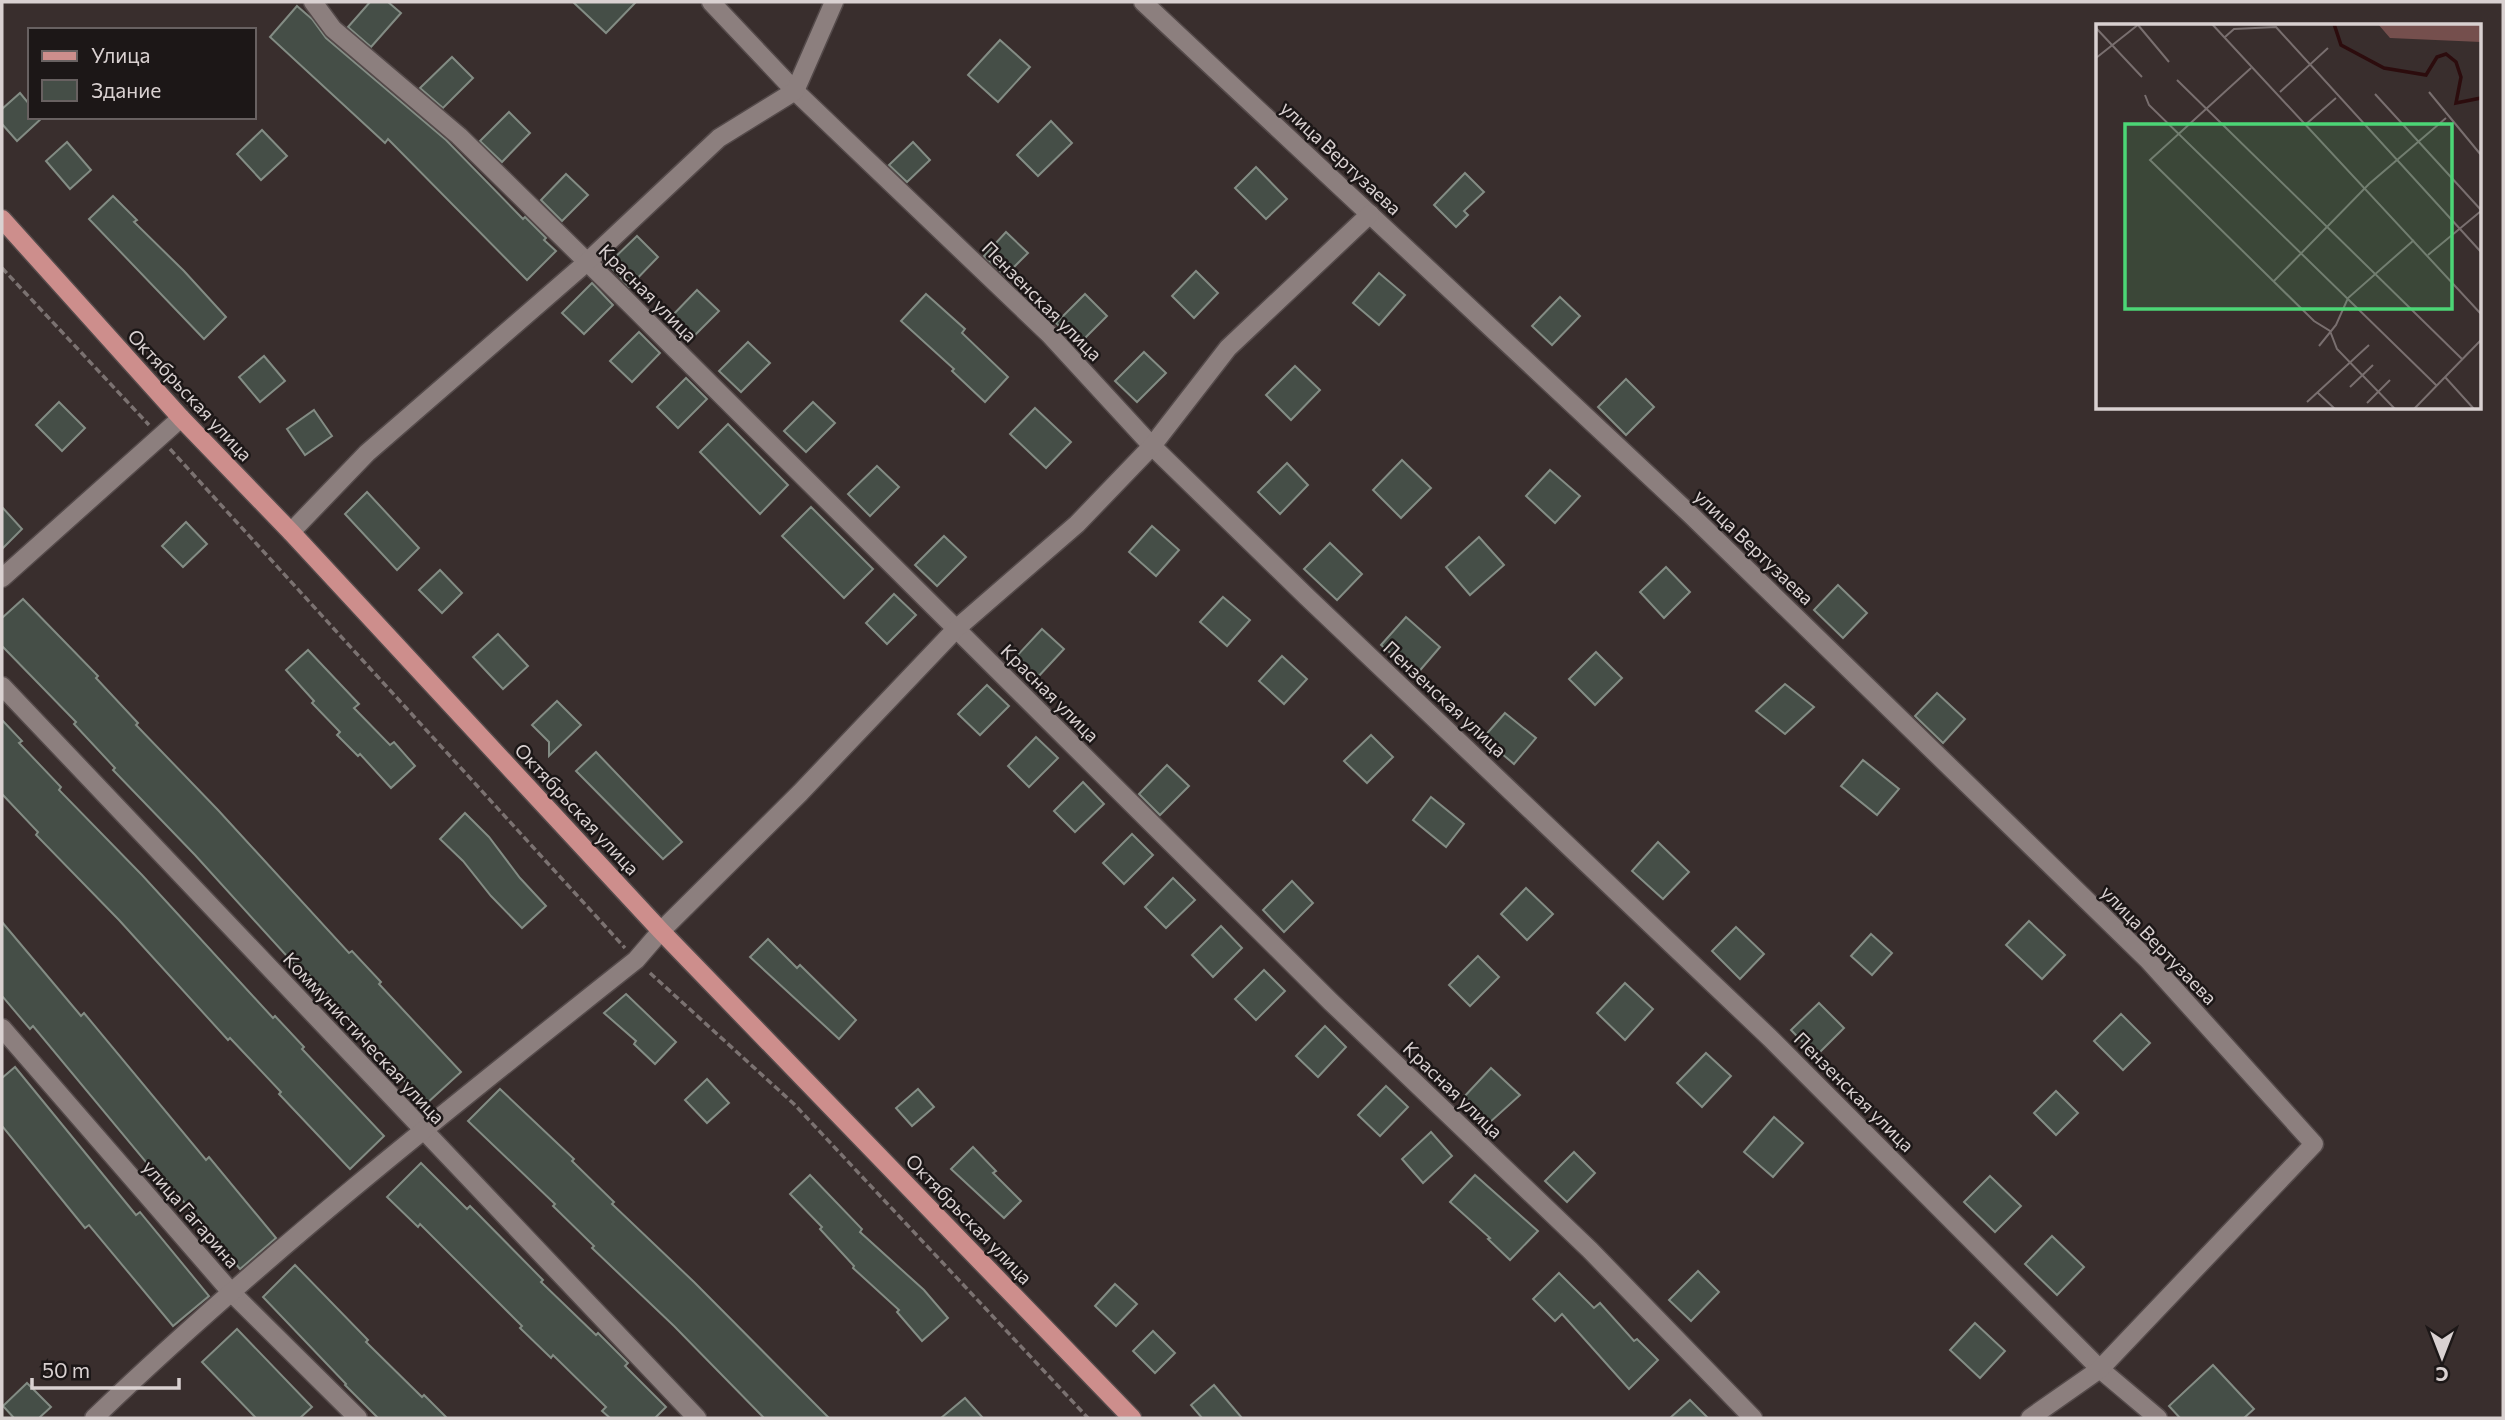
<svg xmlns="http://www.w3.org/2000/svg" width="2505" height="1420" font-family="Commissioner,sans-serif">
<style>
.building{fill:#454e47;stroke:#838c84;stroke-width:2}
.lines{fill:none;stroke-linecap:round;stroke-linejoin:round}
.minor-casing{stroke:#544a4a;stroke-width:21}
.major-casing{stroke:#544a4a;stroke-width:21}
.path{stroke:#7b7271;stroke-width:3.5;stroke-dasharray:7 3.5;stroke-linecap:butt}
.minor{stroke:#8c7f7e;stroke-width:18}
.major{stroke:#cd8e8c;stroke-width:18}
.labels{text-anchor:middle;stroke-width:5;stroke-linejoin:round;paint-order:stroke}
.street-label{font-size:19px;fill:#d9d1d1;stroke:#1c1717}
.inset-river{fill:none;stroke:#2c0c0d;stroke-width:3.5}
.inset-road{fill:none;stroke:#796f6f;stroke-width:2}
.view{fill:#4cd676;fill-opacity:0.15;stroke:#4cd676;stroke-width:3.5}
.inset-edge{fill:none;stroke:#d9d1d1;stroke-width:3.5}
</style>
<rect width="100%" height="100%" fill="#392e2d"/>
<g class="building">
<path d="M370,2H388L401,13L371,47L348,27Z"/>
<path d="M573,2H636L606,33Z"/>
<path d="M297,6L312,19L326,38L446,140L523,219L525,217L546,238L544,240L556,251L527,280L388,139L385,143L270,37Z"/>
<path d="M1000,40L1030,67L998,102L968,75Z"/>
<path d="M452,57L473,78L443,108L420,88Z"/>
<path d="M20,93L30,105V117H43L17,141L2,124V109Z"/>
<path d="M509,112L530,133L502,162L480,141Z"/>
<path d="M1051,121L1072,143L1038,176L1017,155Z"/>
<path d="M262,130L287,156L261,180L237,154Z"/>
<path d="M67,142L91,170L70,189L46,161Z"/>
<path d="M913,142L930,160L907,182L889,165Z"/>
<path d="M1256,167L1287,199L1266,219L1235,188Z"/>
<path d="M1465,173L1484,192L1464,211L1468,215L1456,227L1434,205Z"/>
<path d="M566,174L588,195L562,221L541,200Z"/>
<path d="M113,196L137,220L134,222L184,271L226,317L204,339L89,219Z"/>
<path d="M1006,232L1028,253L1005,276L984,256Z"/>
<path d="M637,236L658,257L629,287L608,264Z"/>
<path d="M1196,271L1218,293L1194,318L1172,296Z"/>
<path d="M1379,273L1405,295L1379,325L1353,303Z"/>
<path d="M592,283L613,305L584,334L562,313Z"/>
<path d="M697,290L719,311L690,340L669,319Z"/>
<path d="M926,294L965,329L962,333L1008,377L985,402L952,371L954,369L901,321Z"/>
<path d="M1085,294L1107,316L1078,345L1056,323Z"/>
<path d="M1560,297L1580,316L1552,345L1532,326Z"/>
<path d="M639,332L660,353L632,382L610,361Z"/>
<path d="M748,342L770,363L741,392L719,371Z"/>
<path d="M1144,352L1166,373L1137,402L1115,381Z"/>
<path d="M264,356L285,381L260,402L239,377Z"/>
<path d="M1295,366L1320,390L1291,420L1266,395Z"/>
<path d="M686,378L707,399L678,428L657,407Z"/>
<path d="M1626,379L1654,407L1626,435L1598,407Z"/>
<path d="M59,402L85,428L62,451L36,425Z"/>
<path d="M813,402L835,423L806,452L784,431Z"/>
<path d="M1035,408L1071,442L1046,468L1010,434Z"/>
<path d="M314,410L332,436L305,455L287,429Z"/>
<path d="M728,424L788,485L760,514L700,452Z"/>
<path d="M1402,460L1431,488L1401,518L1373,490Z"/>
<path d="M1287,463L1308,485L1280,514L1258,492Z"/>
<path d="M877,466L899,487L870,516L848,494Z"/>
<path d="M1550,470L1580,496L1555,523L1526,496Z"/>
<path d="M367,492L419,548L397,570L345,514Z"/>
<path d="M2,507L22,529L2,549Z"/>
<path d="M811,507L873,569L844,598L782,536Z"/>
<path d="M186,522L207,544L183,567L162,546Z"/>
<path d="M1152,526L1179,550L1156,576L1129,552Z"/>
<path d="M944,536L966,557L937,586L915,565Z"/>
<path d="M1479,537L1504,565L1470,595L1446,567Z"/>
<path d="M1330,543L1362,574L1337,600L1304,569Z"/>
<path d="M1666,567L1690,592L1664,618L1640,592Z"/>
<path d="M440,570L462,593L442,613L419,590Z"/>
<path d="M1838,585L1867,613L1843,638L1814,610Z"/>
<path d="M894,594L916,615L887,644L866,623Z"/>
<path d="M1223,597L1250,620L1227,646L1200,622Z"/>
<path d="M23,599L98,676L96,678L138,723L136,725L218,810L349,953L352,951L381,982L379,984L461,1072L426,1104L356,1029L358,1027L307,973L304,975L195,855L113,770L115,768L74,724L76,722L2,646V618Z"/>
<path d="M1406,617L1440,647L1416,675L1381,645Z"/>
<path d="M1042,629L1064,649L1036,679L1014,659Z"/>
<path d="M498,634L528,666L503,689L473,657Z"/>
<path d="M308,650L359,704L354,708L390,745L394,742L415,766L391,788L360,754L358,756L337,735L340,732L312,703L314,701L286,670Z"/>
<path d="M1596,652L1622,678L1595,705L1569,679Z"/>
<path d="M1282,656L1307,679L1284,704L1259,681Z"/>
<path d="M1785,684L1814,707L1785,734L1756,711Z"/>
<path d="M987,685L1009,706L980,735L958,714Z"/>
<path d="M1937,693L1965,719L1943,743L1915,716Z"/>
<path d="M557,701L581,725L549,756V742L532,725Z"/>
<path d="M1505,713L1536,738L1514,764L1483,738Z"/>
<path d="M2,720L22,741L19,743L61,787L59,790L142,875L273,1018L275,1016L304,1047L302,1049L384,1136L350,1169L279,1094L281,1092L230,1038L228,1040L119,920L36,835L38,832L2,794Z"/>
<path d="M1371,735L1393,757L1367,783L1344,761Z"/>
<path d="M1036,737L1058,758L1029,787L1008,766Z"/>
<path d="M596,752L682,842L663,859L576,771Z"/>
<path d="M1863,760L1899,789L1877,815L1841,786Z"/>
<path d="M1167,765L1189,786L1160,815L1139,794Z"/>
<path d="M1083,782L1104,804L1075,832L1054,811Z"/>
<path d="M1431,797L1464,824L1446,847L1413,820Z"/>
<path d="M465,813L489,837L520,878L546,906L522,928L491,896L463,861L440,839Z"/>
<path d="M1132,834L1153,855L1124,884L1103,863Z"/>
<path d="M1658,842L1689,872L1663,899L1632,871Z"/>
<path d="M1173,878L1195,900L1166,928L1145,907Z"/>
<path d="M1292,881L1313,903L1284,932L1263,910Z"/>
<path d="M1526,888L1553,914L1527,940L1501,914Z"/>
<path d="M2029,921L2065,955L2042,979L2006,945Z"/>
<path d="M2,922L81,1016L84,1013L206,1160L209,1157L276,1238L240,1269L158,1171L155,1173L33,1026L30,1029L2,996Z"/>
<path d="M1221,926L1242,948L1213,977L1192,955Z"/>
<path d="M1736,927L1764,954L1740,979L1712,951Z"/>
<path d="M1871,934L1892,953L1872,975L1851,956Z"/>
<path d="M768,939L797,968L800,965L856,1020L839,1039L750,957Z"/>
<path d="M1478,956L1499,977L1470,1006L1449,985Z"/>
<path d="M1264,970L1285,991L1256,1020L1235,999Z"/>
<path d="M1625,983L1653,1009L1625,1040L1597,1013Z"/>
<path d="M626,994L676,1042L655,1064L634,1044L636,1041L604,1013Z"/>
<path d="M1819,1003L1844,1028L1816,1056L1791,1030Z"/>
<path d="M2121,1014L2150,1043L2123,1070L2094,1041Z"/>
<path d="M1325,1026L1346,1047L1318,1077L1296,1056Z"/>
<path d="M1706,1053L1731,1076L1702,1107L1677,1083Z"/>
<path d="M15,1067L136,1215L140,1212L209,1296L173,1326L89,1225L85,1228L2,1126V1078Z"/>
<path d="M1491,1068L1520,1095L1488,1124L1462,1099Z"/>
<path d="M707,1079L729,1103L707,1123L685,1100Z"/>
<path d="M1386,1086L1408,1107L1380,1136L1358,1115Z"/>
<path d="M500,1089L574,1159L572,1161L614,1202L612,1204L694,1282L829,1418H764L674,1326L592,1248L594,1246L553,1206L555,1204L468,1121Z"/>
<path d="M918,1089L934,1107L912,1126L896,1108Z"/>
<path d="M2056,1091L2078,1113L2056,1135L2034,1113Z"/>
<path d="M1774,1117L1803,1143L1773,1177L1744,1152Z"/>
<path d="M1431,1132L1452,1156L1423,1183L1402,1159Z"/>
<path d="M973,1147L996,1171L993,1173L1021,1201L1004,1218L951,1169Z"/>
<path d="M1574,1152L1595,1173L1567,1202L1545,1181Z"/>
<path d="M421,1163L467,1209L470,1206L543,1280L541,1282L596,1335L598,1333L628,1363L625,1366L666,1407L655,1418H610L602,1411L606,1407L553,1355L551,1358L520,1328L522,1326L420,1224L418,1227L387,1197Z"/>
<path d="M810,1175L862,1229L860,1232L924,1290L948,1318L922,1341L897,1312L899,1310L853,1268L854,1266L820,1229L822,1227L790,1194Z"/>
<path d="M1475,1175L1538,1231L1510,1260L1488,1239L1490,1238L1450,1202Z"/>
<path d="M1990,1176L2021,1206L1995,1232L1964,1202Z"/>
<path d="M2052,1236L2084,1267L2057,1295L2025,1264Z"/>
<path d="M295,1265L368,1340L366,1342L422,1397L424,1395L447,1418H378L345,1385L346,1384L263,1297Z"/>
<path d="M1698,1271L1719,1292L1691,1321L1669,1300Z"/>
<path d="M1559,1273L1594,1308L1600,1303L1634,1341L1637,1339L1658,1360L1629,1389L1562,1314L1555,1321L1533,1299Z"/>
<path d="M1115,1284L1137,1304L1116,1326L1095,1306Z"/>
<path d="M1975,1323L2005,1351L1980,1378L1950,1350Z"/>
<path d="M237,1329L312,1407L300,1418H256L202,1362Z"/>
<path d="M1153,1331L1175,1353L1155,1373L1133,1351Z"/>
<path d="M2213,1365L2254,1409L2244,1418H2180L2169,1406Z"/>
<path d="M27,1383L51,1407L39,1418H14L3,1406Z"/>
<path d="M1214,1385L1242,1418H1202L1191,1405Z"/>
<path d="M965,1398L983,1418H941Z"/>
<path d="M1690,1400L1708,1418H1670Z"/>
</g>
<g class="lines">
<g class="minor-casing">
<g id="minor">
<path d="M313,2L333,29L459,136L630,304L1331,1002L1590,1250L1753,1418"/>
<path d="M711,2L795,91L1049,334L1152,446L1306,596L1770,1038L2100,1369L2158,1418"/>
<path d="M1143,2L1691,515L2148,960L2314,1144L2100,1369L2030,1418"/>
<path d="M291,532L367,453L587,262L719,138L795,91L834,2"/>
<path d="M2,578L181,418"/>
<path d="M2,686L697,1418"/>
<path d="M2,1028L231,1292L358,1418"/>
<path d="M94,1418C265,1254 451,1107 636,960L661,931L800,793L956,629L1077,524L1152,446L1228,348L1370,214"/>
</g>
</g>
<g class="major-casing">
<path id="major" d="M2,219L181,418L291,532L661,931L1132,1418"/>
</g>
<g class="path">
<path d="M2,268L149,425"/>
<path d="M170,449L625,948"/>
<path d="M650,973L794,1104L1088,1418"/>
</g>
<use href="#minor" class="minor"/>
<use href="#major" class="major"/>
</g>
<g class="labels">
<g class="street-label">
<text transform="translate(1341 158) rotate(43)" y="7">улица Вертузаева</text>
<text transform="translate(648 293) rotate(45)" y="7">Красная улица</text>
<text transform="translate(1042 301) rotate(45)" y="7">Пензенская улица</text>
<text transform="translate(190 395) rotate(47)" y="7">Октябрьская улица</text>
<text transform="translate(1754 547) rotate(44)" y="7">улица Вертузаева</text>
<text transform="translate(1050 693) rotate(45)" y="7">Красная улица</text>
<text transform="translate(1445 699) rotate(43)" y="7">Пензенская улица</text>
<text transform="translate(577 809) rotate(47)" y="7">Октябрьская улица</text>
<text transform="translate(2159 945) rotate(46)" y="7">улица Вертузаева</text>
<text transform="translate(364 1038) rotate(47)" y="7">Коммунистическая улица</text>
<text transform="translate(1453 1090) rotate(44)" y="7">Красная улица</text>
<text transform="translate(1854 1092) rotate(45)" y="7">Пензенская улица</text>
<text transform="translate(191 1214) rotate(49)" y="7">улица Гагарина</text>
<text transform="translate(969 1219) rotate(46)" y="7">Октябрьская улица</text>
</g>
</g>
<g transform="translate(2096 24)">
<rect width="385" height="385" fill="#392e2d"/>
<path d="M282,0H385V18L294,14Z" fill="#754f4d"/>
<path class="inset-river" d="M238,0L245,21L288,44L330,51L341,33L350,30L360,38L365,53L360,79L385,74"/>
<path class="inset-road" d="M116,0L385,290M42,1L73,38M0,4L46,53M129,13L138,5L180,3L385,228M0,34L43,0M155,44L54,136L218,297L234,307L241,325L299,385M81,56L366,335M184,68L232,24M333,68L385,131M279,70L385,186M49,71L53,81L340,361M209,101L240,74M332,231L385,187M177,258L273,160L350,94M223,322L240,301L252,274L318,216M349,353L378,385M254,363L277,341M222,369L239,385M211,378L273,321M271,379L294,356M318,385L385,316"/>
<path class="view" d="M29,100H356V285H29Z"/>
<rect width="385" height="385" class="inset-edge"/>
</g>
<rect width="2505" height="1420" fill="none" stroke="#d9d1d1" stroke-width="7"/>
<rect x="28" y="28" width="228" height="91" fill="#1c1717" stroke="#686161" stroke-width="2"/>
<rect x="42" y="51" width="35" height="10" fill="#cd8e8c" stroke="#686161" stroke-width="2"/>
<text x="91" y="63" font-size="21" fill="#d9d1d1">Улица</text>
<rect x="42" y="80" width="35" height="21" fill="#454e47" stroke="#686161" stroke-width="2"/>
<text x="91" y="98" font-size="21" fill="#d9d1d1">Здание</text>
<g transform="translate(2442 1357) rotate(180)" stroke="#1c1717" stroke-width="5" paint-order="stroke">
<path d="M0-5L12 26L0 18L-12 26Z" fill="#d9d1d1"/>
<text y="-10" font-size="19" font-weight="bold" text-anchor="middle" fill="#d9d1d1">С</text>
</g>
<path d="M32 1378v10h147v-10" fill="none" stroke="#d9d1d1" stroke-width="3.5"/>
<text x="42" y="1378" font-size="21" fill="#d9d1d1" stroke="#1c1717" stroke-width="5" paint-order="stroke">50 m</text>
</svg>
